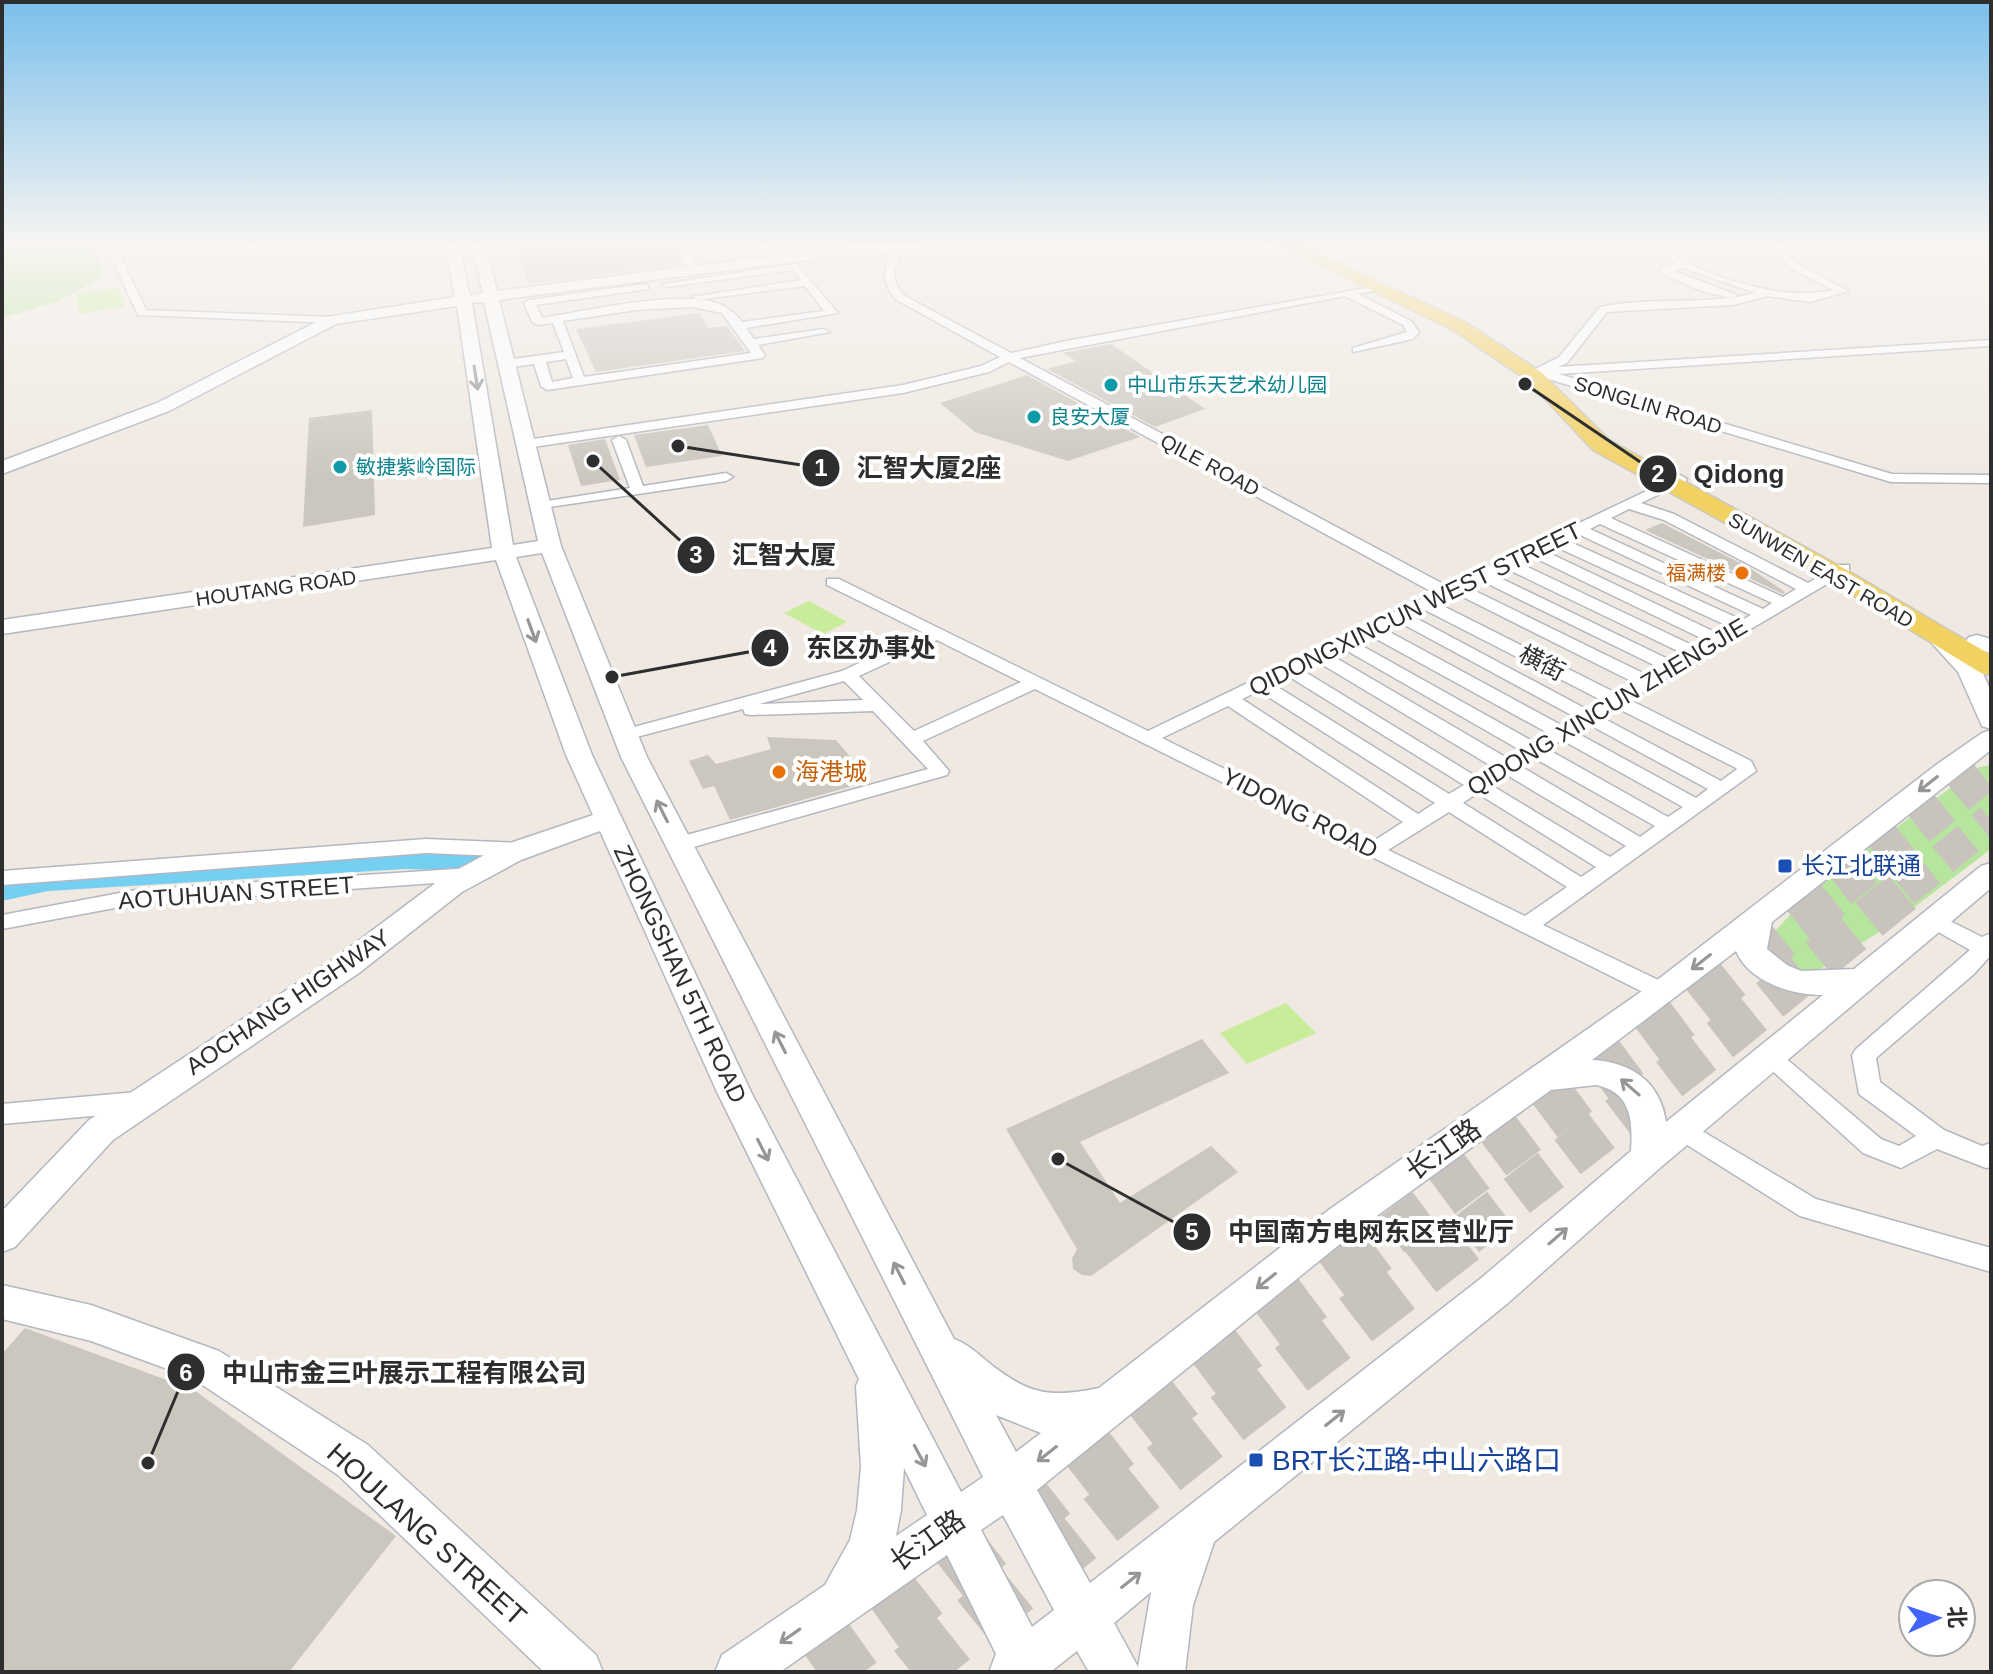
<svg xmlns="http://www.w3.org/2000/svg" width="1993" height="1674" font-family="Arial,'Noto Sans SC',sans-serif">
<style>
.green{fill:#b6e59e}
.pitch{fill:#c9ec9a}
.lines{fill:none;stroke-linecap:round;stroke-linejoin:round}
.river{fill:#75cff0;fill-rule:evenodd}
.building{fill:#cbc7bf}
.highway-tunnel-far2{stroke:#c8c4bd;stroke-width:33;stroke-dasharray:33 17;stroke-linecap:butt}
.highway-tunnel-far1{stroke:#c8c4bd;stroke-width:43;stroke-dasharray:43 21;stroke-linecap:butt}
.highway-tunnel{stroke:#c8c4bd;stroke-width:54;stroke-dasharray:54 27;stroke-linecap:butt}
.street-casing{stroke:#b4b7c1;stroke-width:3}
.secondary-casing{stroke:#b4b7c1;stroke-width:3}
.primary-casing{stroke:#c9c9c9;stroke-width:3}
.street{fill:#fff;fill-rule:evenodd}
.secondary{fill:#fff;fill-rule:evenodd}
.primary{fill:#f2d163;fill-rule:evenodd}
.oneway{stroke:#969696}
.culture-dot{fill:#0f9aa8;stroke:#fff;stroke-width:3}
.food-dot{fill:#e8710a;stroke:#fff;stroke-width:3}
.transit-dot{fill:#1a4fb4;stroke:#fff;stroke-width:3}
.labels{text-anchor:middle;stroke-width:8;stroke-linejoin:round;paint-order:stroke}
.far-culture-label{font-size:20px;fill:#0d838f;stroke:#fff;text-anchor:start}
.far-street-label{font-size:20px;fill:#2e2e2e;stroke:#fff}
.far-food-label{font-size:20px;fill:#c56008;stroke:#fff;text-anchor:end}
.street-label{font-size:24px;fill:#2e2e2e;stroke:#fff}
.food-label{font-size:24px;fill:#c56008;stroke:#fff;text-anchor:start}
.transit-label{font-size:24px;fill:#164399;stroke:#fff;text-anchor:start}
.near-street-label{font-size:28px;fill:#2e2e2e;stroke:#fff}
.near-transit-label{font-size:28px;fill:#164399;stroke:#fff;text-anchor:start}
.leader{fill:none;stroke:#2e2e2e;stroke-width:3}
.callout-dot{fill:#2e2e2e;stroke:#fff;stroke-width:3}
.mark-label{font-size:24px;text-anchor:middle;font-weight:bold;fill:#fff}
.callout-label{font-size:26px;text-anchor:middle;font-weight:bold;fill:#2e2e2e;stroke:#fff;stroke-width:8;stroke-linejoin:round;paint-order:stroke}
</style>
<rect width="100%" height="100%" fill="#efe9e1"/>
<g class="green">
<path d="M2,246H95L104,276L56,302L2,318Z"/>
<path d="M1991,765V849L1892,924L1814,973H1796L1765,954L1766,941L1818,885L1979,767Z"/>
</g>
<g class="pitch">
<path d="M119,287L125,306L80,314L76,294Z"/>
<path d="M809,601L847,622L823,634L784,613Z"/>
<path d="M1286,1003L1316,1033L1247,1064L1220,1033Z"/>
</g>
<g class="lines">
<path class="river" d="M405,849L476,851L487,854L491,861L487,868L476,871L405,869L48,891L2,901V879L48,871Z"/>
</g>
<g class="building">
<path d="M516,246H671L683,265L528,284Z"/>
<path d="M700,313L708,328L727,326L745,351L596,372L576,329Z"/>
<path d="M1111,344L1140,364L1205,409L1155,427L1047,369L1076,361L1063,353Z"/>
<path d="M1027,375L1140,437L1068,461L975,432L940,403Z"/>
<path d="M372,410L375,515L303,527L309,418Z"/>
<path d="M708,425L722,456L646,467L634,435Z"/>
<path d="M605,439L620,480L581,486L568,445Z"/>
<path d="M1662,523L1750,568L1785,592L1783,594L1645,530Z"/>
<path d="M767,737L836,740L871,781L730,820L714,786L703,789L689,761L708,755L716,764L771,749Z"/>
<path d="M1202,1039L1229,1073L1080,1142L1120,1203L1211,1146L1238,1172L1091,1276L1082,1275L1073,1269L1072,1258L1077,1249L1006,1129Z"/>
<path d="M25,1328L194,1390L396,1536L289,1672H2V1354Z"/>
</g>
<g class="lines">
<g class="highway-tunnel-far2">
<path d="M1841,891L1991,771"/>
<path d="M1904,891L1991,820"/>
</g>
<g class="highway-tunnel-far1">
<path d="M1391,1235L1692,1010L1843,889"/>
<path d="M1466,1235L1728,1034L1906,889"/>
</g>
<g class="highway-tunnel">
<path d="M817,1672L893,1618L1190,1386L1394,1233"/>
<path d="M911,1672L1219,1425L1469,1233"/>
</g>
<g class="street-casing">
<g id="street">
<path d="M106,246H116L146,310L332,317L338,320L332,323L138,315Z"/>
<path d="M674,246H684L700,270L699,272H691Z"/>
<path d="M896,246L905,248C894,265 889,277 903,295L1011,353L1071,340L1383,285V289L1358,294L1411,321L1419,332L1413,339L1353,352V348L1407,332L1403,325L1345,296L1020,358L1447,586L1680,475L1687,479L1685,482L1641,503L1674,514L1808,583L1839,565H1849V571L1630,700L1751,761L1756,771L1543,925L1671,986L1674,992L1671,998L1663,1000L1655,998L1035,689L923,741L949,771L947,775L679,851L672,849L669,844L672,839L928,769L873,711L751,715L745,714L743,709L625,740L616,735L619,731L842,671L924,633L827,585V579H839L1148,731L1434,593L1009,362L989,372L903,393L526,448L519,444L526,440L903,385L981,366L1000,357L895,299C880,279 883,267 896,246ZM1629,509L1664,520L1796,589L1783,597L1611,518ZM1600,524L1772,603L1763,609L1590,529ZM1578,534L1751,615L1742,620L1566,540ZM1554,546L1730,627L1719,634L1545,551ZM1533,557L1707,641L1696,647L1519,563ZM1507,569L1684,654L1672,661L1494,575ZM1482,581L1660,668L1647,675L1469,588ZM1457,594L1635,683L1616,693L1437,603ZM1425,610L1603,701L1588,710L1412,616ZM1399,622L1575,717L1561,725L1384,629ZM1371,636L1548,733L1534,742L1357,643ZM937,640L1021,682L914,731L859,676ZM1344,649L1520,750L1507,758L1331,655ZM1318,662L1493,767L1477,777L1302,670ZM1288,676L1464,785L1449,794L1273,684ZM844,681L863,700L759,704ZM1259,691L1435,803L1418,814L1242,699ZM1228,706L1403,822L1372,842L1162,738ZM1617,708L1736,768L1737,769L1721,781L1601,717ZM1588,724L1708,789L1696,798L1575,732ZM1562,740L1683,807L1668,817L1547,749ZM1534,758L1655,826L1640,837L1520,766ZM1507,775L1626,846L1610,857L1491,785ZM1477,793L1596,867L1581,877L1463,803ZM1449,812L1567,887L1525,916L1388,850Z"/>
<path d="M1649,246C1668,246 1677,258 1694,266C1733,284 1791,300 1833,290L1790,268L1776,253L1781,250L1798,264L1848,291L1810,302L1767,296L1733,305L1607,312L1567,363L1558,367L1991,340V346L1559,374L1892,474L1991,475V483L1891,482L1535,375V369L1559,357L1600,307C1651,296 1705,306 1755,293L1683,268L1674,271L1737,295L1732,298L1701,291L1660,273V269L1676,264Z"/>
<path d="M796,264L838,313L746,328L754,339L824,329L830,332L758,345L765,355L763,358L547,390L541,386L534,364L507,368L501,364L507,360L564,352L553,323L538,325L532,322L524,303L529,300L644,284L648,285V289L536,305L542,318C587,311 675,290 717,303C728,307 735,313 742,322L824,311L805,286L697,300L692,297L801,280L793,270L667,287L662,284ZM692,307L722,313L751,353L584,377L563,321L636,310ZM566,359L573,378L552,382L546,362Z"/>
<path d="M619,436L626,440L643,486L726,473L733,477L726,481L536,509L534,506L541,502L630,488L612,440Z"/>
<path d="M426,839L519,843L529,850L519,857L426,853L2,885V871Z"/>
<path d="M471,868L481,875L478,880L136,904L2,929V915L136,890Z"/>
<path d="M1934,913L1982,937L1991,933V955L1974,974L1876,1058L1880,1082L1944,1130L1982,1146L1991,1143V1167L1986,1168L1937,1149L1901,1168L1863,1153L1757,1057L1761,1051L1769,1048L1777,1051L1881,1139L1899,1146L1916,1136L1859,1094L1852,1055L1856,1049L1970,950L1926,925L1923,920L1926,915Z"/>
<path d="M137,1092L146,1095L149,1102L146,1109L137,1112L2,1124V1104Z"/>
<path d="M1682,1119L1816,1199L1991,1248V1272L1800,1216L1673,1136L1670,1129L1673,1122Z"/>
</g>
</g>
<g class="secondary-casing">
<g id="secondary">
<path d="M445,246H459L470,295L483,293L472,246H486L497,291L853,246H925L918,250L869,256L863,253L499,300L561,546L647,757L954,1339C968,1344 978,1354 989,1363C1029,1395 1051,1398 1099,1388L1330,1209L1652,984L1936,765L1982,733L1991,730V750L1772,922L1767,949L1787,965L1801,971L1854,969L1981,866L1991,863V888L1661,1167L1508,1303L1214,1542L1193,1605L1185,1672H1089L1077,1651L1053,1670L1054,1672H989L996,1654L947,1555L780,1672H715L722,1655L825,1585L850,1540L857,1510L861,1467L856,1386L859,1379L717,1092L600,831L521,860L462,892L359,973L113,1140L15,1247L2,1252V1211L89,1120L337,957L442,878L501,846L593,815L566,755L496,560L2,634V620L492,548L457,306L336,324L169,411L2,474V461L157,403L326,317L455,297ZM484,302L538,541L513,545L472,303ZM542,553L621,757L983,1477L961,1492L751,1092L592,755L516,557ZM1736,951C1749,982 1791,995 1823,995L1666,1122C1660,1082 1632,1062 1592,1060ZM1596,1085C1631,1092 1633,1120 1631,1151L1480,1279L1090,1583L1037,1490L1356,1231L1551,1090ZM996,1415L1041,1433L1016,1452ZM904,1468L927,1515L896,1536L901,1510ZM1003,1515L1054,1610L1032,1627L981,1530ZM1151,1592L1138,1667L1114,1623Z"/>
<path d="M1941,633C1962,638 1984,670 1990,690C1993,701 1991,717 1991,729L1982,726L1958,672L1929,640L1933,635Z"/>
<path d="M1977,635L1991,639V653L1969,647L1965,642L1969,637Z"/>
<path d="M2,1285L91,1305L219,1351L368,1445L596,1655L603,1672H544L338,1475L192,1378L91,1341L2,1319Z"/>
</g>
</g>
<g class="primary-casing">
<path id="primary" d="M1280,246H1301L1465,322L1541,372L1609,440L1843,568L1991,655V675L1981,673L1825,578L1593,450L1527,380L1453,330Z"/>
</g>
<use href="#street" class="street"/>
<use href="#secondary" class="secondary"/>
<use href="#primary" class="primary"/>
</g>
<defs><path id="oneway-shaft" d="M-6 0H5M1.5-3L5.5 0L1.5 3" fill="none" stroke-width="1.6" stroke-linecap="round" stroke-linejoin="round" transform="scale(2)"/></defs>
<g class="oneway">
<use href="#oneway-shaft" transform="translate(476 378) rotate(81)"/>
<use href="#oneway-shaft" transform="translate(532 631) rotate(70)"/>
<use href="#oneway-shaft" transform="translate(1928 784) rotate(142)"/>
<use href="#oneway-shaft" transform="translate(662 811) rotate(-117)"/>
<use href="#oneway-shaft" transform="translate(1701 962) rotate(142)"/>
<use href="#oneway-shaft" transform="translate(780 1042) rotate(-117)"/>
<use href="#oneway-shaft" transform="translate(1630 1087) rotate(-139)"/>
<use href="#oneway-shaft" transform="translate(763 1150) rotate(63)"/>
<use href="#oneway-shaft" transform="translate(1558 1236) rotate(-41)"/>
<use href="#oneway-shaft" transform="translate(899 1273) rotate(-117)"/>
<use href="#oneway-shaft" transform="translate(1266 1281) rotate(142)"/>
<use href="#oneway-shaft" transform="translate(1335 1418) rotate(-39)"/>
<use href="#oneway-shaft" transform="translate(1047 1454) rotate(142)"/>
<use href="#oneway-shaft" transform="translate(920 1456) rotate(62)"/>
<use href="#oneway-shaft" transform="translate(1131 1580) rotate(-38)"/>
<use href="#oneway-shaft" transform="translate(790 1636) rotate(145)"/>
</g>
<linearGradient id="sky" x2="0" y2="1"><stop stop-color="#7abfeb"/><stop offset="0.51" stop-color="#f8f5f2"/><stop offset="1" stop-color="#f8f5f2" stop-opacity="0"/></linearGradient>
<rect width="1993" height="480" fill="url(#sky)"/>
<g class="culture-dot">
<circle cx="1111" cy="385" r="8"/>
<circle cx="1034" cy="417" r="8"/>
<circle cx="340" cy="467" r="8"/>
</g>
<g class="food-dot">
<circle cx="1742" cy="573" r="8"/>
<circle cx="779" cy="772" r="8"/>
</g>
<g class="transit-dot">
<rect x="1777" y="858" width="16" height="16" rx="4"/>
<rect x="1248" y="1452" width="16" height="16" rx="4"/>
</g>
<g class="labels">
<g class="far-culture-label">
<text x="1127" y="392">中山市乐天艺术幼儿园</text>
<text x="1050" y="424">良安大厦</text>
<text x="356" y="474">敏捷紫岭国际</text>
</g>
<g class="far-street-label">
<text transform="translate(1648 405) rotate(17)" y="7">SONGLIN ROAD</text>
<text transform="translate(1210 465) rotate(28)" y="7">QILE ROAD</text>
<text transform="translate(1821 570) rotate(30)" y="7">SUNWEN EAST ROAD</text>
<text transform="translate(276 588) rotate(-8)" y="7">HOUTANG ROAD</text>
</g>
<g class="far-food-label">
<text x="1726" y="580">福满楼</text>
</g>
<g class="street-label">
<text transform="translate(1415 609) rotate(-26)" y="8">QIDONGXINCUN WEST STREET</text>
<text transform="translate(1542 663) rotate(27)" y="8">横街</text>
<text transform="translate(1607 707) rotate(-31)" y="8">QIDONG XINCUN ZHENGJIE</text>
<text transform="translate(1300 813) rotate(27)" y="8">YIDONG ROAD</text>
<text transform="translate(236 893) rotate(-4)" y="8">AOTUHUAN STREET</text>
<text transform="translate(680 974) rotate(65)" y="8">ZHONGSHAN 5TH ROAD</text>
<text transform="translate(288 1002) rotate(-34)" y="8">AOCHANG HIGHWAY</text>
</g>
<g class="food-label">
<text x="795" y="780">海港城</text>
</g>
<g class="transit-label">
<text x="1801" y="874">长江北联通</text>
</g>
<g class="near-street-label">
<text transform="translate(1443 1149) rotate(-35)" y="10">长江路</text>
<text transform="translate(427 1534) rotate(42)" y="10">HOULANG STREET</text>
<text transform="translate(927 1540) rotate(-35)" y="10">长江路</text>
</g>
<g class="near-transit-label">
<text x="1272" y="1470">BRT长江路-中山六路口</text>
</g>
</g>
<path class="leader" d="M678 446L821 468M1525 384L1658 474M593 461L696 555M612 677L770 648M1058 1159L1192 1232M148 1463L186 1372"/>
<g class="callout-dot">
<circle cx="678" cy="446" r="8"/>
<circle cx="1525" cy="384" r="8"/>
<circle cx="593" cy="461" r="8"/>
<circle cx="612" cy="677" r="8"/>
<circle cx="1058" cy="1159" r="8"/>
<circle cx="148" cy="1463" r="8"/>
<circle cx="821" cy="468" r="20"/>
<circle cx="1658" cy="474" r="20"/>
<circle cx="696" cy="555" r="20"/>
<circle cx="770" cy="648" r="20"/>
<circle cx="1192" cy="1232" r="20"/>
<circle cx="186" cy="1372" r="20"/>
</g>
<g class="mark-label">
<text x="821" y="476">1</text>
<text x="1658" y="482">2</text>
<text x="696" y="563">3</text>
<text x="770" y="656">4</text>
<text x="1192" y="1240">5</text>
<text x="186" y="1381">6</text>
</g>
<g class="callout-label">
<text x="929" y="477">汇智大厦2座</text>
<text x="1739" y="483">Qidong</text>
<text x="784" y="564">汇智大厦</text>
<text x="871" y="657">东区办事处</text>
<text x="1371" y="1241">中国南方电网东区营业厅</text>
<text x="404" y="1382">中山市金三叶展示工程有限公司</text>
</g>
<rect width="1993" height="1674" fill="none" stroke="#2e2e2e" stroke-width="8"/>
<g transform="translate(1937 1618) rotate(87)"><circle r="38" fill="#ffffff" stroke="#ababab" stroke-width="2"/>
<path d="M0-6L14 30L0 20L-14 30Z" fill="#4264fb"/>
<text y="-12" font-size="22" font-weight="bold" text-anchor="middle" fill="#2e2e2e">北</text>
</g>
</svg>
